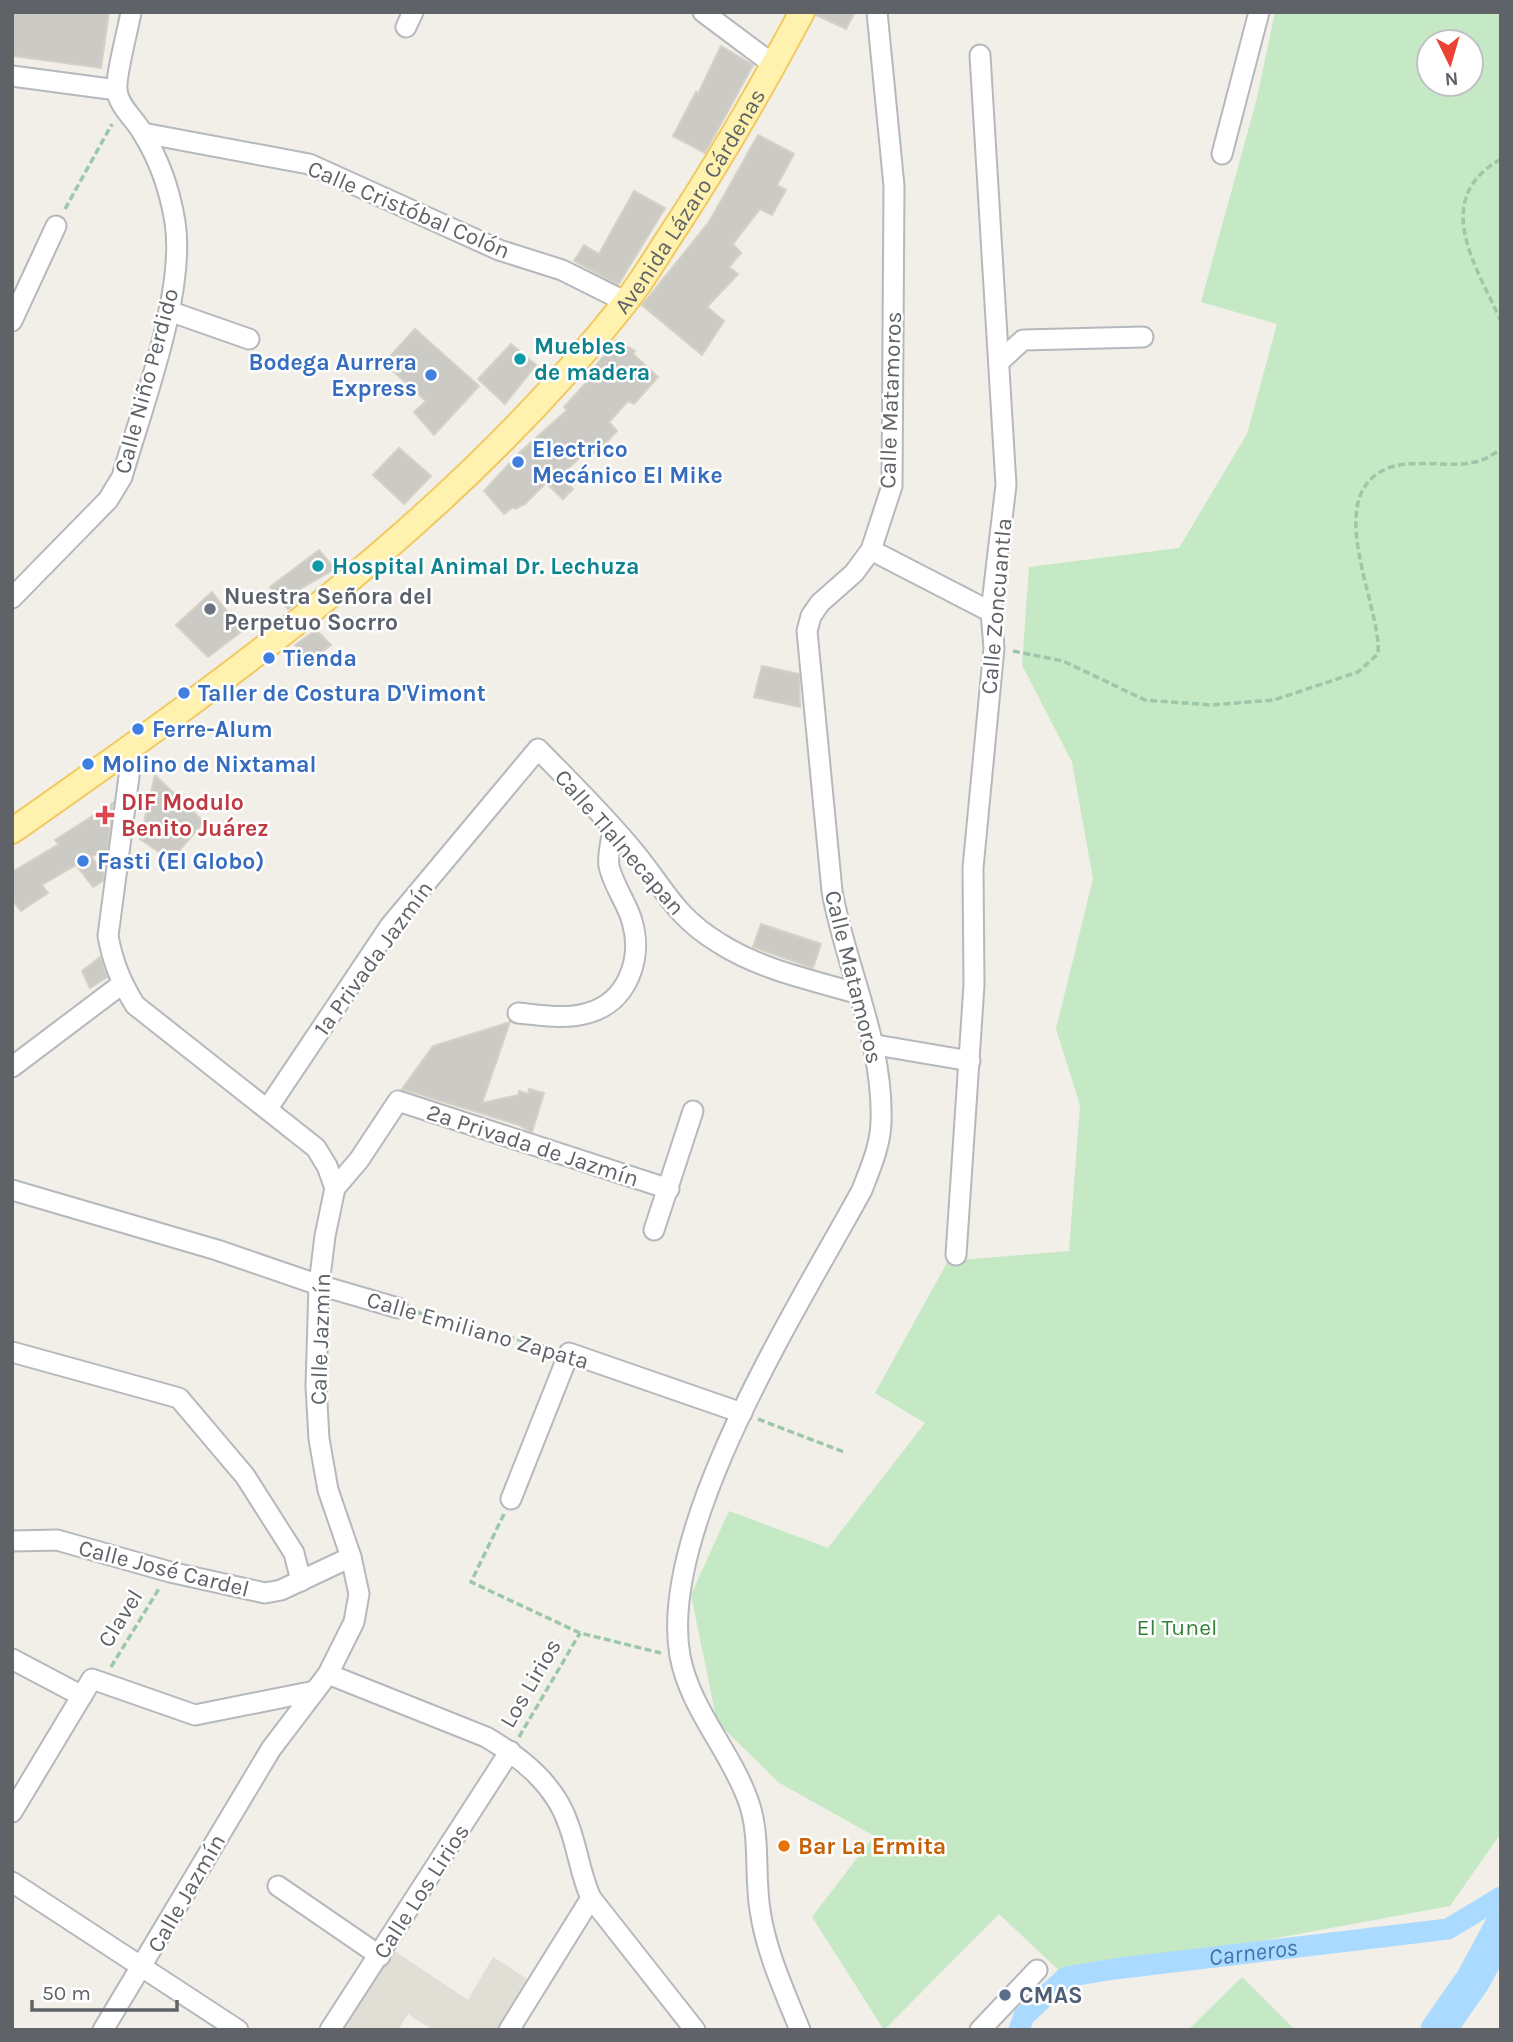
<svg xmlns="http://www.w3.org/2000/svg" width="1513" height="2042" font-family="Karla,sans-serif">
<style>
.education{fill:#e1ded6}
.green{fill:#c5e8c5;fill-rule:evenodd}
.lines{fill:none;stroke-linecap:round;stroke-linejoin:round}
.canal{stroke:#aadaff;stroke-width:21}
.river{stroke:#aadaff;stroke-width:35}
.building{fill:#cccac5;stroke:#d6d1c6;stroke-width:2}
.minor-casing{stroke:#b5b8bc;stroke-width:23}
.major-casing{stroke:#f2c960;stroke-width:28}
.path{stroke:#9cc7a9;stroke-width:3.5;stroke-dasharray:7 3.5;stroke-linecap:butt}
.minor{stroke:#fff;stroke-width:19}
.major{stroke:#fff2af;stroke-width:24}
.culture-dot{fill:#0f9aa8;stroke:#fff;stroke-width:2.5}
.shop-dot{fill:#3f7fe0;stroke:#fff;stroke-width:2.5}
.worship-dot{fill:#6b7280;stroke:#fff;stroke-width:2.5}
.health-dot{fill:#e0444e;stroke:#fff;stroke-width:2.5}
.food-dot{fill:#e8710a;stroke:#fff;stroke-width:2.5}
.service-dot{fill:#5c6f8a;stroke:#fff;stroke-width:2.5}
.labels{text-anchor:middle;stroke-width:5;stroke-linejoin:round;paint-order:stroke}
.street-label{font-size:23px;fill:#5f6368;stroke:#fff}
.culture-label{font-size:23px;font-weight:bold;fill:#0d838f;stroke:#fff;text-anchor:start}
.shop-label{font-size:23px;font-weight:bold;fill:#366cbe;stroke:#fff;text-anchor:start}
.worship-label{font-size:23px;font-weight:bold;fill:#5b616d;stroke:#fff;text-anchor:start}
.health-label{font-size:23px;font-weight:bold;fill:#be3a42;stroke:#fff;text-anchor:start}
.park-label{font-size:23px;fill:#348238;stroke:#fff}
.food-label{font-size:23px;font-weight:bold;fill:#c56008;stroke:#fff;text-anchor:start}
.service-label{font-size:23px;font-weight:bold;fill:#4e5e75;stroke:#fff;text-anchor:start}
.water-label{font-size:24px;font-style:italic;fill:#4174aa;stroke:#fff}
</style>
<rect width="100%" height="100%" fill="#f1efe8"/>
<path class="education" d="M393,1950L468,2000L493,1957L529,1980L498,2030H433L408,2014L398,2030H341Z"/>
<g class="green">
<path d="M1275,12H1501V1833L1450,1906L1066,1977L999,1914L884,2030L812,1917L874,1836L778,1782L717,1722L691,1595L729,1511L828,1548L925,1423L875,1393L948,1261L1069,1251L1080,1105L1056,1029L1093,879L1072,762L1022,665L1029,567L1179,548L1247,434L1277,324L1201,302L1257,98ZM1429,42H1471V84H1429Z"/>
<path d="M1242,1977L1295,2030H1188Z"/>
</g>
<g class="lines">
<path class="canal" id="s1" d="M1019,2030L1024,2016L1066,1977L1114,1969L1448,1929L1501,1897"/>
<path class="river" d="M1438,2030L1473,1980L1501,1928"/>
</g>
<g class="building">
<path d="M12,12H109L101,68L12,56Z"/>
<path d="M817,12H855L846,29L816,15Z"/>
<path d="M721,46L753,65L705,153L673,136L696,92L698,94Z"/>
<path d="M758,135L794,154L777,185L786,190L772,215L760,209L733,244L741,253L729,267L738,274L707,307L724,321L702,355L642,305L709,222Z"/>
<path d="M634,191L665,208L618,285L574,261L584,245L599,254Z"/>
<path d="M415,329L479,386L434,435L414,412L426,401L384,363Z"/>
<path d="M616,340L635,351L633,354L658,377L634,404L628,401L609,422L617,431L604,445L591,455L587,451L560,476L573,489L563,499L546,483L525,504L515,509L513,507L504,514L484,491L518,454L567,410L564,407L597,371L594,368Z"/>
<path d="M511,344L536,365L505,404L478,379Z"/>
<path d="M399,448L431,476L404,504L373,475Z"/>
<path d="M319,550L335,569L295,592L301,599L288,609L270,587Z"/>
<path d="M212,592L242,631L208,657L176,625Z"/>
<path d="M316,630L331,645L311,660L295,645Z"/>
<path d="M762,666L799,674L800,707L754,697Z"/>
<path d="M155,775L204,822L171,860L140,839Z"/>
<path d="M113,803L107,852L91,856L104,874L103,881L93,887L76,865L42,885L48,893L21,911L12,900V872L59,844L55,840Z"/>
<path d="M761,924L821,944L813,968L753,947Z"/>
<path d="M100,957L107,977L90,988L82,971Z"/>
<path d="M510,1022L482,1103L518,1095L519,1091L528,1094L529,1089L544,1093L532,1132L519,1125L402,1089L433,1046Z"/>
</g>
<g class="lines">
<g class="minor-casing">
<g id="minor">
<path d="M703,12L774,65"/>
<path d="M406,27L413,12"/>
<path d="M12,76L117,90"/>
<path d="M143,133L309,164L499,250L562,270L626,302"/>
<path d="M1222,154L1259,12"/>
<path d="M169,311L249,339"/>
<path d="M12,321L56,226"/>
<path d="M999,362L1023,340L1143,337"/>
<path d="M871,550L991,612"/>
<path d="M12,598L108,500L122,477C142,407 186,293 175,222C170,191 159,159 142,132C135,119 119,107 117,91C115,77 128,30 131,12"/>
<path d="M518,1013C541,1015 565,1020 588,1013C628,1002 643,958 632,921C627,903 613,885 609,866C607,855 612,840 613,828"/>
<path d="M876,1045L970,1061"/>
<path d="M12,1067L122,984"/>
<path d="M268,1108L390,926L538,749C571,783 606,817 636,854C666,891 676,917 719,943C761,970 812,980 859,994"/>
<path d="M335,1188L359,1160L398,1101L669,1189"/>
<path d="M12,1190L217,1250L319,1285L398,1308"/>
<path d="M654,1230L693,1111"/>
<path d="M956,1255L974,985L973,868L994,648L991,612L1006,485L980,55"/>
<path d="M12,1352L179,1398L245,1476L294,1553L301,1581"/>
<path d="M511,1499L569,1353L742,1413"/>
<path d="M12,1541L57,1540L170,1572L265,1593L281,1590L351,1557"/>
<path d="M12,1659L82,1696"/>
<path d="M328,1674L486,1737C522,1758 556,1785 569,1826C578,1850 580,1874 591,1898L695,2030"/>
<path d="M12,1812L92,1679L195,1715L315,1691"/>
<path d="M12,1882L238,2030"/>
<path d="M278,1886L380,1956"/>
<path d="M103,2030L271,1749L328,1674L354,1622L359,1594L351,1557L328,1490L319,1439L316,1386L319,1285L325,1236L335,1188L327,1166L316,1148L135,1005C121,982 113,963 108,936L133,746"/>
<path d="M330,2030L510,1751"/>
<path d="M509,2030L591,1898"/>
<path d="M800,2030C784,1990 766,1952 760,1910C754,1873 761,1835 748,1800C730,1750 690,1709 680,1656C657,1528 800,1304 862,1190C870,1169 880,1147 881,1123C884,1042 846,969 832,891L807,631L811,616L820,603L854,573L871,550L892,486L894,186L877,12"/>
<path d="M980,2030L1037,1970"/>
</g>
</g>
<g class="major-casing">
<g id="major">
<path id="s2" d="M12,831C233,676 456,517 624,304C641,283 655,259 670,236C718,164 761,89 802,12"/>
</g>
</g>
<g class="path">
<path d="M1501,159C1430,199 1476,266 1501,321"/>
<path d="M65,209L112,124"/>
<path d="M1013,651L1063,661L1145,700L1211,705L1274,700L1358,672L1378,654C1382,605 1318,492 1391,467C1419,458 1455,470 1482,460C1488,458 1495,453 1501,449"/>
<path d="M416,1312L550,1348"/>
<path d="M758,1419L844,1452"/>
<path d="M504,1514L471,1582L580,1633L661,1653"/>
<path d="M111,1667L160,1587"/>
<path d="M519,1737L580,1633"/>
</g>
<use href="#minor" class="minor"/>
<use href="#major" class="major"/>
</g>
<g class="culture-dot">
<circle cx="520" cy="359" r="7"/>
<circle cx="318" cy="566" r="7"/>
</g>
<g class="shop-dot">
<circle cx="431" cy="375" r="7"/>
<circle cx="518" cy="462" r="7"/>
<circle cx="269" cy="658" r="7"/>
<circle cx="184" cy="693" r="7"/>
<circle cx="138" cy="729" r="7"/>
<circle cx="88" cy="764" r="7"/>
<circle cx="83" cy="861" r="7"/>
</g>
<circle class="worship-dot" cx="210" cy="609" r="7"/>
<path class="health-dot" d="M101.5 804.5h7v7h7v7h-7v7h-7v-7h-7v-7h7z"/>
<circle class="food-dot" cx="784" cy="1846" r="7"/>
<circle class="service-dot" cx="1005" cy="1995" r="7"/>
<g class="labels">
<g class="street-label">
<text dy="8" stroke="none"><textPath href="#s2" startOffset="933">Avenida Lázaro Cárdenas</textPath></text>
<text transform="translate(409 209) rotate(23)" y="8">Calle Cristóbal Colón</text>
<text transform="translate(146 381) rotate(-75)" y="8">Calle Niño Perdido</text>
<text transform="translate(890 400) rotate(-88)" y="8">Calle Matamoros</text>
<text transform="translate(996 606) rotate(-85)" y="8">Calle Zoncuantla</text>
<text transform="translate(620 842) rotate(49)" y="8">Calle Tlalnecapan</text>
<text transform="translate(373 958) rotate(-54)" y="8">1a Privada Jazmín</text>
<text transform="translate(854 977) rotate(76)" y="8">Calle Matamoros</text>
<text transform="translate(533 1145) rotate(18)" y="8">2a Privada de Jazmín</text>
<text transform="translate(478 1330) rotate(16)" y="8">Calle Emiliano Zapata</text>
<text transform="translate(320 1339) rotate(-88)" y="8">Calle Jazmín</text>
<text transform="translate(164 1568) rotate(14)" y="8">Calle José Cardel</text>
<text transform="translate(120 1618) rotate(-58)" y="8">Clavel</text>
<text transform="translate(530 1683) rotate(-60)" y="8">Los Lirios</text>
<text transform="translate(421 1891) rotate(-57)" y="8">Calle Los Lirios</text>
<text transform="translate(186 1893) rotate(-60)" y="8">Calle Jazmín</text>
</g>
<g class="culture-label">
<text x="534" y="354">Muebles<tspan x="534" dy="26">de madera</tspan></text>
<text x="332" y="574">Hospital Animal Dr. Lechuza</text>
</g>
<g class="shop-label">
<text x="417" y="370" text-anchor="end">Bodega Aurrera<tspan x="417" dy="26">Express</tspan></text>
<text x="532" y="457">Electrico<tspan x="532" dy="26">Mecánico El Mike</tspan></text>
<text x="283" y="666">Tienda</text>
<text x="198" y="701">Taller de Costura D'Vimont</text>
<text x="152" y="737">Ferre-Alum</text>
<text x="102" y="772">Molino de Nixtamal</text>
<text x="97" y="869">Fasti (El Globo)</text>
</g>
<g class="worship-label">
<text x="224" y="604">Nuestra Señora del<tspan x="224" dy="26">Perpetuo Socrro</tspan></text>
</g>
<g class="health-label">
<text x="121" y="810">DIF Modulo<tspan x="121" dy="26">Benito Juárez</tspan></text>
</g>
<g class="park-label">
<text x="1177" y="1635">El Tunel</text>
</g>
<g class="food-label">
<text x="798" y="1854">Bar La Ermita</text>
</g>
<g class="service-label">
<text x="1019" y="2003">CMAS</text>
</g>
<g class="water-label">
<text dy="8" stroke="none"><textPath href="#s1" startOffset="261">Carneros</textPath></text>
</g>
</g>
<rect width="1513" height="2042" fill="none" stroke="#5f6368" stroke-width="28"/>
<g transform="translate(1450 63) rotate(175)"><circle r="33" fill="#ffffff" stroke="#bfc1c3" stroke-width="2"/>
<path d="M0-5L12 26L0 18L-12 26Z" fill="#ea4335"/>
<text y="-10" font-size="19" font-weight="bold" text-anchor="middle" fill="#5f6368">N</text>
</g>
<path d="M32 2000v10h145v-10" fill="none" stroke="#5f6368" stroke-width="3.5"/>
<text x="42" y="2000" font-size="21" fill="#5f6368" stroke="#ffffff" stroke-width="5" paint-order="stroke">50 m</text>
</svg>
